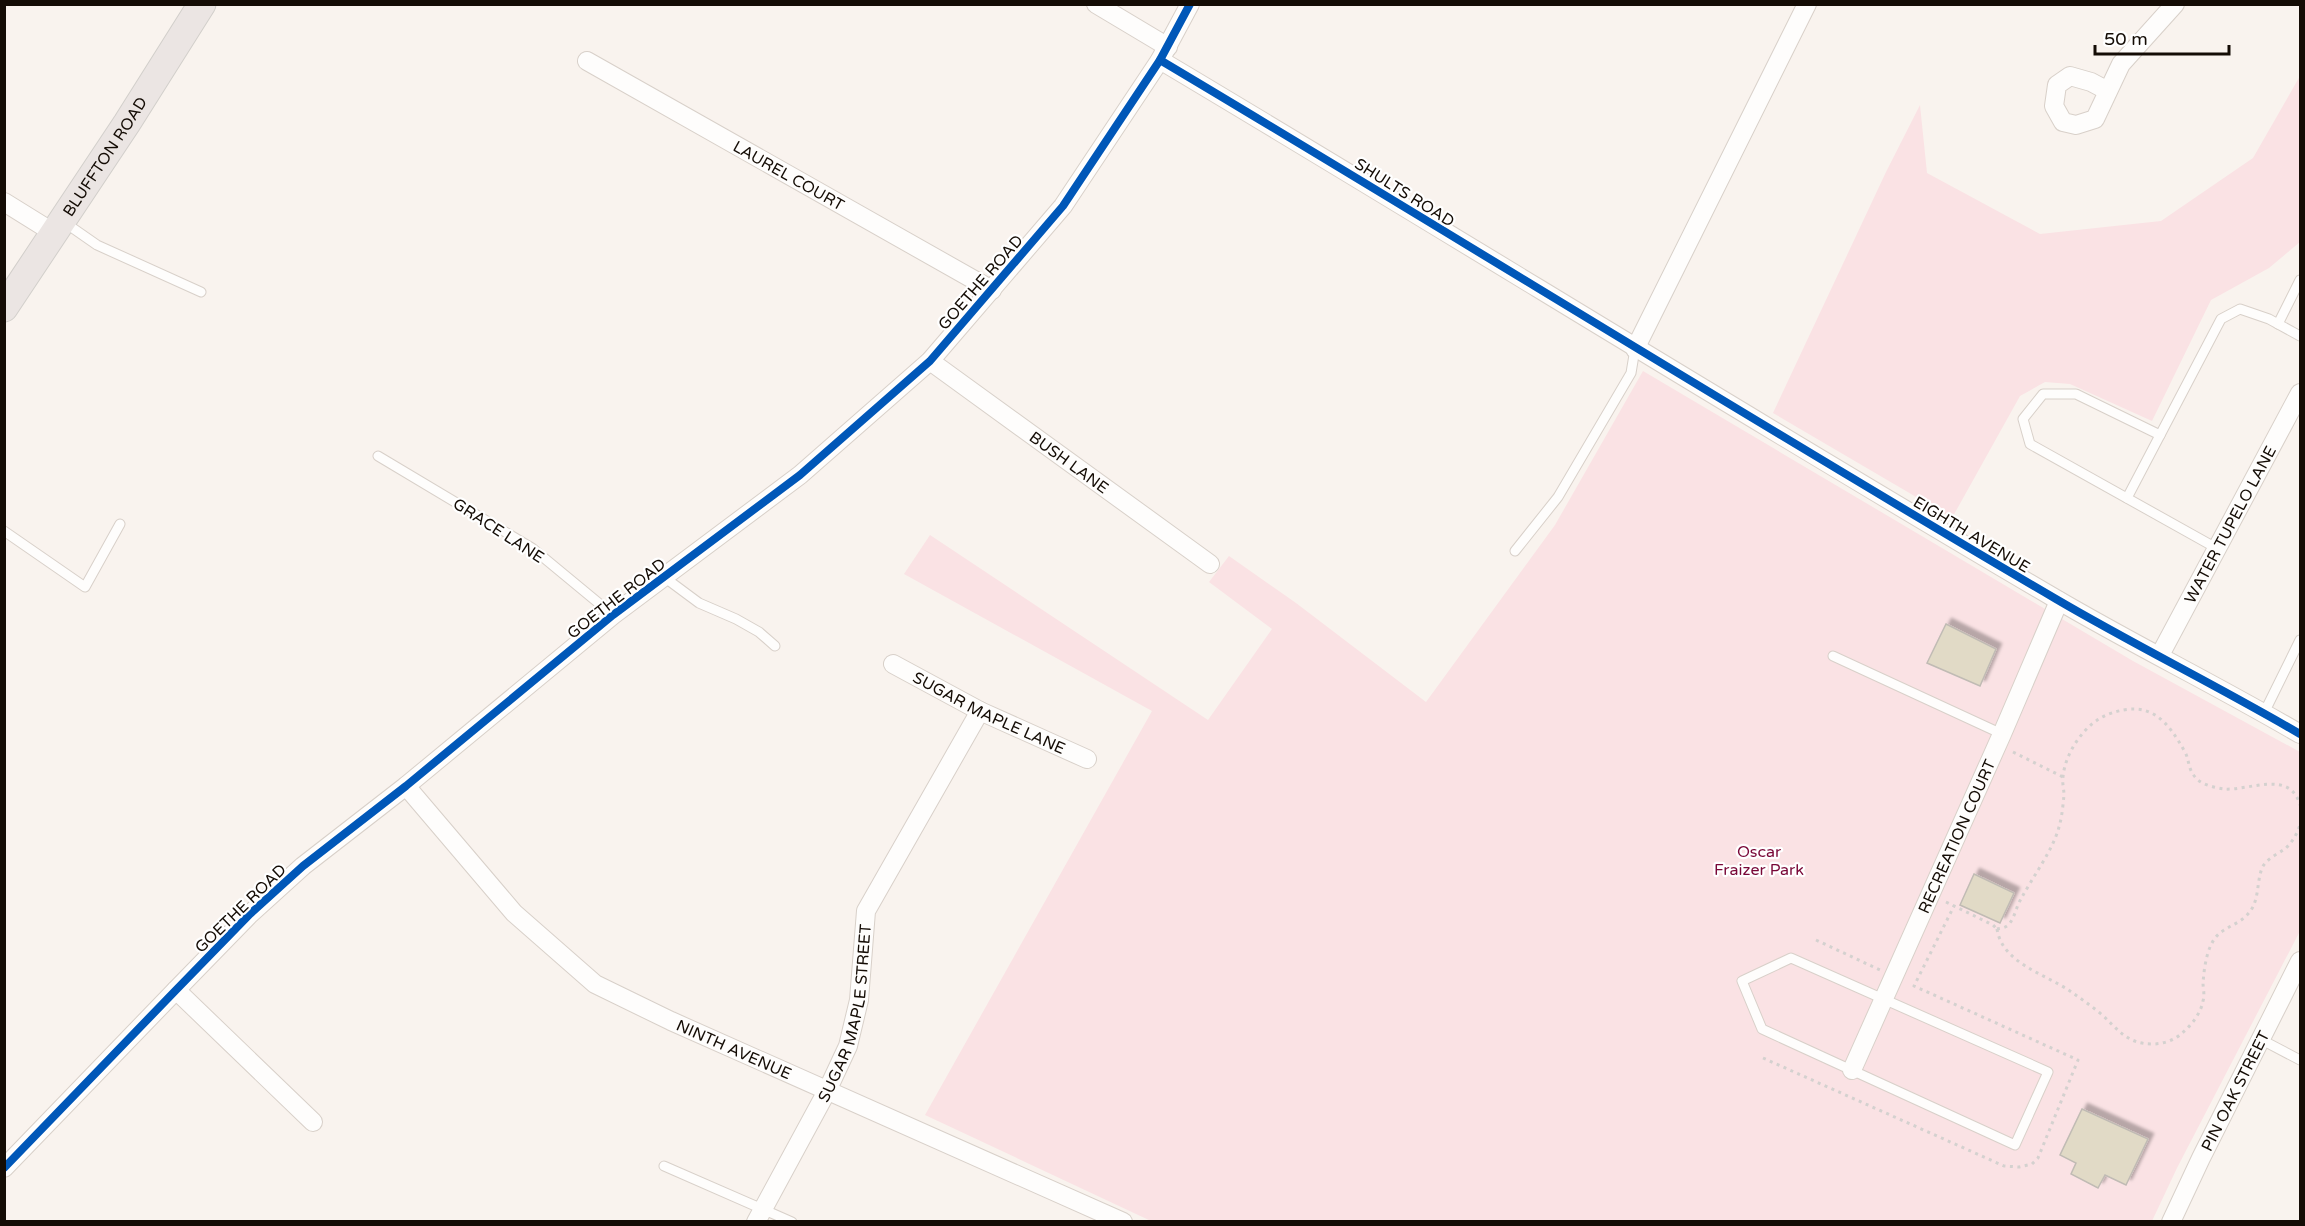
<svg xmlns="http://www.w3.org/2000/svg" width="2305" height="1226" font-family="'Varela Round',sans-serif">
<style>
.green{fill:#fae2e4}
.building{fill:#e1dac6;stroke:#c0bbb4;stroke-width:1.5;filter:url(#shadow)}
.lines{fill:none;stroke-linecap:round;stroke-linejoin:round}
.service-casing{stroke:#d8d0c9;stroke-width:11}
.minor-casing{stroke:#d8d0c9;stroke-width:20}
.primary-casing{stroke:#d2cfcb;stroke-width:29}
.path{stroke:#d4d1cf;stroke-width:3;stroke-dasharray:3 4.5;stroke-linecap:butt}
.service{stroke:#fefdfc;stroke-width:9}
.minor{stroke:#fefdfc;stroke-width:18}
.primary{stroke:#ebe5e3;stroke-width:27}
.cycleway-casing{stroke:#fff;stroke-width:11}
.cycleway{stroke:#0057b8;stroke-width:8}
.labels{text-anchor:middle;stroke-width:4.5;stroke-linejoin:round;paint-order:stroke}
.street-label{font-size:16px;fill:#140c05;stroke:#fff}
.park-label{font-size:16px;fill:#780737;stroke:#fff}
</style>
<defs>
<filter id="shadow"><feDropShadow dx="5.5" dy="-5.5" stdDeviation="1.5" flood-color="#0004"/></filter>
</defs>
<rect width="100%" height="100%" fill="#f9f3ee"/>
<g class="green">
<path d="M2300,76V242L2269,268L2211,300L2152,421L2070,384L2045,382L2020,396L1952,518L1773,413L1886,172L1920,105L1927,173L2040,234L2161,221L2253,158Z"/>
<path d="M1643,371L2133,661L2300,752V931L2177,1168L2152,1221H1151L925,1115L1152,711L904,574L930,535L1208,720L1272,629L1209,582L1229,556L1296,603L1426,702L1555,525Z"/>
</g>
<g class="building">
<path d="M1946,624L1996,649L1980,686L1927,663Z"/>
<path d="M1974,874L2014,893L2000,923L1960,905Z"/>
<path d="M2082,1109L2148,1139L2126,1185L2105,1175L2098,1188L2071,1174L2076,1163L2060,1155Z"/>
</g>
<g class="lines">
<g class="service-casing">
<g id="service">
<path d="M64,222L97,245L201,292"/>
<path d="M2278,324L2300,280"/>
<path d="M2160,435L2076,394H2043L2023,419L2030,444L2218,549"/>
<path d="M378,456L532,548L613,615"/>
<path d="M2127,498L2221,319L2240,309L2269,319L2300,336"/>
<path d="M4,531L85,587L120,524"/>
<path d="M1515,551L1558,497L1631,373L1635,349"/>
<path d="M664,577L699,603L736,619L759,632L775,646"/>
<path d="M1833,656L2002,734"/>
<path d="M2264,713L2300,640"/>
<path d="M1791,958L2048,1072L2015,1145L1762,1029L1742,981Z"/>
<path d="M2260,1039L2300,1060"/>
<path d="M664,1166L792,1222"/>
</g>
</g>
<g class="minor-casing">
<g id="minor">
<path d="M1096,4L1168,47"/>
<path d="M1160,60C1459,238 1755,423 2056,599C2136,646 2220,687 2300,734"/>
<path id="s1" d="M587,61L992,290"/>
<path d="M2108,91L2091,82L2070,76L2057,85L2054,106L2063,122L2076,125L2095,119L2121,64L2175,4"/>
<path d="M4,202L54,233"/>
<path d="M1635,349L1807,4"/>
<path id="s2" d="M930,361L1210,564"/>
<path id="s3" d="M2160,655L2300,393"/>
<path id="s4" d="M893,664L980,711L1087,759"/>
<path id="s5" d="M406,786L514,913L595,984L671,1021L1123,1222"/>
<path d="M176,990L313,1122"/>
<path id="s6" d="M1852,1070L2002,734L2059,601"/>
<path d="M4,1168L176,990L250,914L303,866L406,786L613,615L800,475L930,361L1063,206L1160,60L1190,4"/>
<path id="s7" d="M756,1222L827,1091L848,1046L859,1000L866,911L980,711"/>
<path id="s8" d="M2171,1222L2201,1158L2300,961"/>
</g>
</g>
<g class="primary-casing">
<g id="primary">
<path id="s9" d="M4,308L127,123L202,4"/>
</g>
</g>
<g class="path">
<path d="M2013,752L2063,777"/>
<path d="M1946,902L1993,925L1997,929"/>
<path d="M1997,929C2001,928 2006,928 2009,924C2015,917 2016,907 2021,899C2032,878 2053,850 2059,827C2062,817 2063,805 2064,795C2064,789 2062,783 2063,777C2065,752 2086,722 2109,714C2150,699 2167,720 2185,752C2190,761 2187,770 2198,780C2204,785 2216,788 2224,789C2249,791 2290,769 2300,805"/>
<path d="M1997,929C2002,963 2045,974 2070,991C2080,998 2090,1005 2100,1013C2117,1028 2126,1044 2152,1044C2162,1044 2173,1041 2181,1034C2191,1026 2201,1013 2203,1001C2205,995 2203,988 2203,983C2204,970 2206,954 2212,943C2219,928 2237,926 2247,915C2260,902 2256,884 2262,868C2266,859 2278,854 2286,848C2293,841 2297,834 2300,825"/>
<path d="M1816,940L1880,970"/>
<path d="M1763,1058L2004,1166L2019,1167L2032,1164L2038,1158L2078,1060L1914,986L1954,906"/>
</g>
<use href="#service" class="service"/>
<use href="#minor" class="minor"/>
<use href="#primary" class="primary"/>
<g class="cycleway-casing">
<g id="cycleway">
<path d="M1160,60C1459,238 1755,423 2056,599C2136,646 2220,687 2300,734"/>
<path d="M4,1168L176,990L250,914L303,866L406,786L613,615L800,475L930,361L1063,206L1160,60L1190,4"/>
</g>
</g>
<use href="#cycleway" class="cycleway"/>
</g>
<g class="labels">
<g class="street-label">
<text dy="6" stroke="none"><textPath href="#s9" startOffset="182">BLUFFTON ROAD</textPath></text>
<text dy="6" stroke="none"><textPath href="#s1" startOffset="232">LAUREL COURT</textPath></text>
<text transform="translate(1405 192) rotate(32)" y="6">SHULTS ROAD</text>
<text transform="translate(980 282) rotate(-49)" y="6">GOETHE ROAD</text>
<text dy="6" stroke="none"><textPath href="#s2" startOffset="172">BUSH LANE</textPath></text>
<text dy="6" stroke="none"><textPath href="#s3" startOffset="148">WATER TUPELO LANE</textPath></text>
<text transform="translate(499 530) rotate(33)" y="6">GRACE LANE</text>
<text transform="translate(1972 534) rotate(31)" y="6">EIGHTH AVENUE</text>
<text transform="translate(616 598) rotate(-38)" y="6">GOETHE ROAD</text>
<text dy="6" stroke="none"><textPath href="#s4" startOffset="108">SUGAR MAPLE LANE</textPath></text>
<text dy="6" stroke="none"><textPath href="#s6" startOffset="256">RECREATION COURT</textPath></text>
<text transform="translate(240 908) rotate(-44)" y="6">GOETHE ROAD</text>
<text dy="6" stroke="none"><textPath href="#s7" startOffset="230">SUGAR MAPLE STREET</textPath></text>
<text dy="6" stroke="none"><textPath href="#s5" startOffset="428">NINTH AVENUE</textPath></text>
<text dy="6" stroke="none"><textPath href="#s8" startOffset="146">PIN OAK STREET</textPath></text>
</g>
<g class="park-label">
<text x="1759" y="857">Oscar<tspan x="1759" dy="18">Fraizer Park</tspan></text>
</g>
</g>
<rect width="2305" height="1226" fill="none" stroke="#140c05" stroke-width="12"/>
<path d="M2095 45v9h134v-9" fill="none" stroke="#140c05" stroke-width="3"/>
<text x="2104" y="45" font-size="18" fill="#140c05" stroke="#ffffff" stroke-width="4.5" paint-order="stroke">50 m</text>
</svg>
